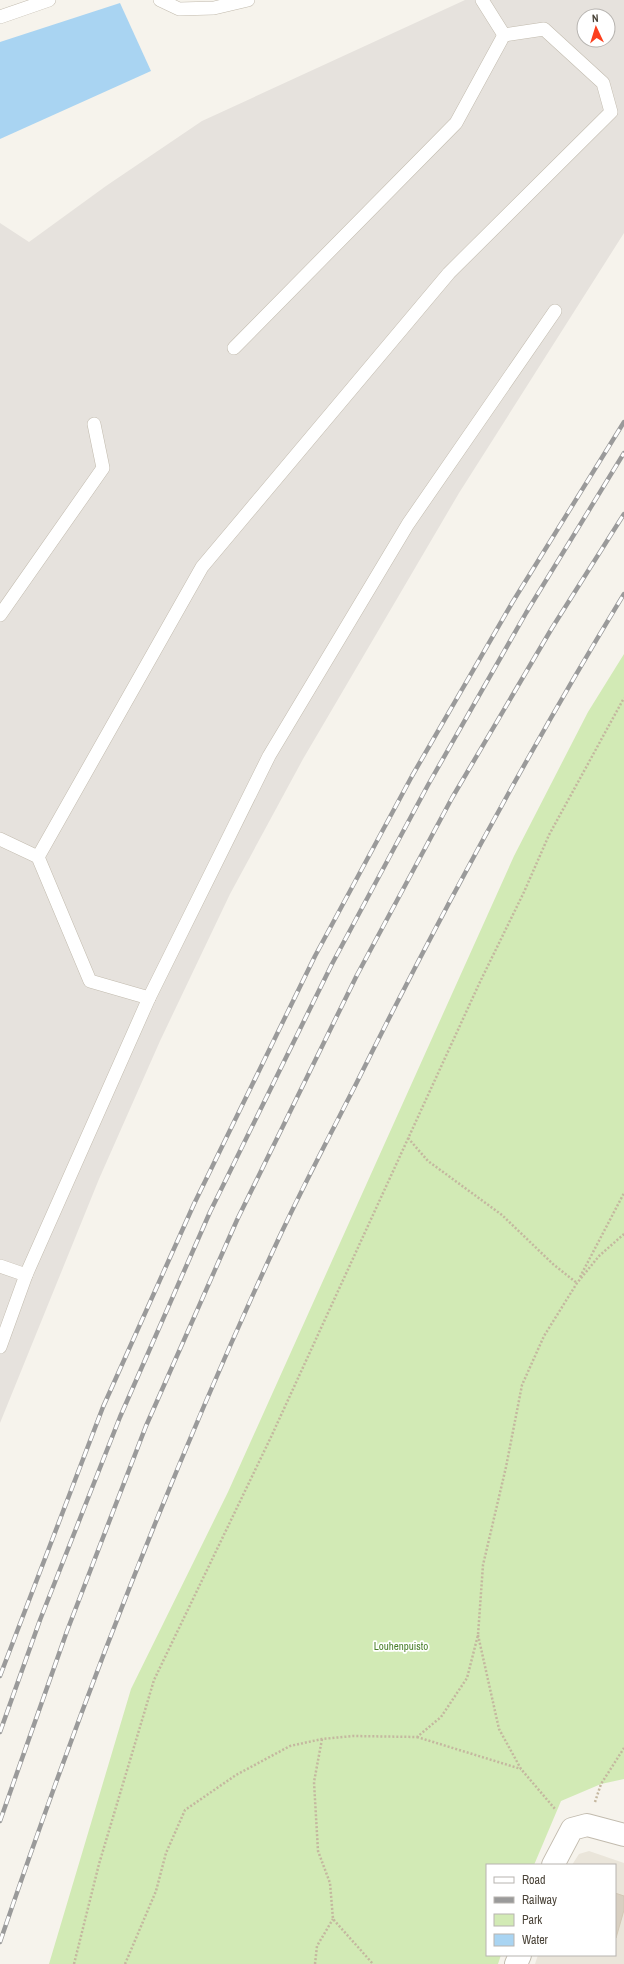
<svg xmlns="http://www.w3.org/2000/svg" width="624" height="1964" font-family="'Archivo Narrow',sans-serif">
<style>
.residential{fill:#eae5da}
.industrial{fill:#e6e2dd;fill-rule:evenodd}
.green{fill:#d2eab5}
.water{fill:#a9d4f2}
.building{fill:#d8cfc1;stroke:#d3c7b4}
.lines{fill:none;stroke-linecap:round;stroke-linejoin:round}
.service-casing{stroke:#c2bbae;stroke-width:14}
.minor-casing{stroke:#c2bbae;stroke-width:24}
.path{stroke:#c4b79f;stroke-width:2.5;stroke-dasharray:2 2;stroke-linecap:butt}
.service{stroke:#fff;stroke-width:13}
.minor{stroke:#fff;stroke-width:22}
.rail-casing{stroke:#9a9a9a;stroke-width:4.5}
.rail{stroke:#fff;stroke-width:3;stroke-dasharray:9;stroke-linecap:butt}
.labels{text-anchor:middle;stroke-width:3.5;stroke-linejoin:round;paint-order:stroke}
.park-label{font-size:11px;fill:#4a7f2a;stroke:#fff}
</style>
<rect width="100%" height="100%" fill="#f6f3ec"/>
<path class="residential" d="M589,1851L624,1863V1964H535L538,1955H615V1865H572L579,1854Z"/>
<path class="industrial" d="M465,0H624V233L459,493L303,759L230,894L160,1041L99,1179L0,1423V223L29,242L106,186L202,121ZM584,16H608V40H584Z"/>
<path class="green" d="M624,654V1779L601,1784L561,1801L534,1865H487V1955H501L498,1964H49L131,1689L228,1492L514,856L588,712Z"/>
<path class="water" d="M120,3L151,71L0,139V42Z"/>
<path class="building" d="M615,1893L624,1896V1910L616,1938Z"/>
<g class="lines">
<g class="service-casing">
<g id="service">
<path d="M160,0L179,9L214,8L248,0"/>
<path d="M482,0L504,35"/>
<path d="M0,17L49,0"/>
<path d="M0,615L103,468L94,424"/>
<path d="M0,839L38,857L202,567L449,273L611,112L603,83L544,29L504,35L456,123L234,348"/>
<path d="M149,998L269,756L408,524L555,311"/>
<path d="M0,1266L26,1275"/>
<path d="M0,1347L26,1275L149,998L90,981L38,857"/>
</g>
</g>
<g class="minor-casing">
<g id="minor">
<path d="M553,1865L572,1829L587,1825L624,1835"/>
<path d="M516,1964L520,1955"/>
</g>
</g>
<g class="path">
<path d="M408,1138L428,1161L502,1215L554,1265L577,1283"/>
<path d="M580,1277L624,1193"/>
<path d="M478,1635L499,1729L521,1769L555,1809"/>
<path d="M417,1737L521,1769"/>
<path d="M322,1739L314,1782L318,1851L330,1883L333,1919L373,1964"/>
<path d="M595,1802L601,1784L624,1748"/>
<path d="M74,1964L99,1864L154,1680L271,1437L479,984L524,892L549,835L624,698"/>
<path d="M125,1964L156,1891L166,1853L185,1810L236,1775L290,1746L322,1739L353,1736L417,1737L441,1717L467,1678L478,1635L483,1565L506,1467L522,1385L544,1336L577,1283L599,1256L624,1234"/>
<path d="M315,1964L317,1946L333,1919"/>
</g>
<use href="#service" class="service"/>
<use href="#minor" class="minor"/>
<g class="rail-casing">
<g id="rail">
<path d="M0,1676L103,1407L194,1204L315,956L412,776L512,603L624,422"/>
<path d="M0,1732L40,1620L120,1417L210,1212L332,964L428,785L526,613L624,453"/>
<path d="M0,1821L67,1631L146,1426L237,1220L357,975L452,798L552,628L624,514"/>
<path d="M0,1942C81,1704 172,1468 278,1240C302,1188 329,1137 355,1086C438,919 527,754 624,594"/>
</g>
</g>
<use href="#rail" class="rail"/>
</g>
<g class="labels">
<g class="park-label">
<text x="401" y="1650">Louhenpuisto</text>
</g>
</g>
<rect x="486" y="1864" width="130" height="92" fill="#ffffff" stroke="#b7b4b0"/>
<rect x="494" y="1877" width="20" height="6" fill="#ffffff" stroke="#b7b4b0"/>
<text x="522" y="1884" font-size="12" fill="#4b4439">Road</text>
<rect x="494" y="1897" width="20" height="6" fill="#9a9a9a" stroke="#b7b4b0"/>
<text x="522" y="1904" font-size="12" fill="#4b4439">Railway</text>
<rect x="494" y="1914" width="20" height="12" fill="#d2eab5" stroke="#b7b4b0"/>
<text x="522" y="1924" font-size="12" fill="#4b4439">Park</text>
<rect x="494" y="1934" width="20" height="12" fill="#a9d4f2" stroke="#b7b4b0"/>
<text x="522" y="1944" font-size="12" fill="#4b4439">Water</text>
<g transform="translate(596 28) rotate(356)"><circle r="19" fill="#ffffff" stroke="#b7b4b0"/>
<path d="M0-3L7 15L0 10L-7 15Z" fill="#fc3f1d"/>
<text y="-6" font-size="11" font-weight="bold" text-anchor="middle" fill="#4b4439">N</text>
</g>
</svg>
